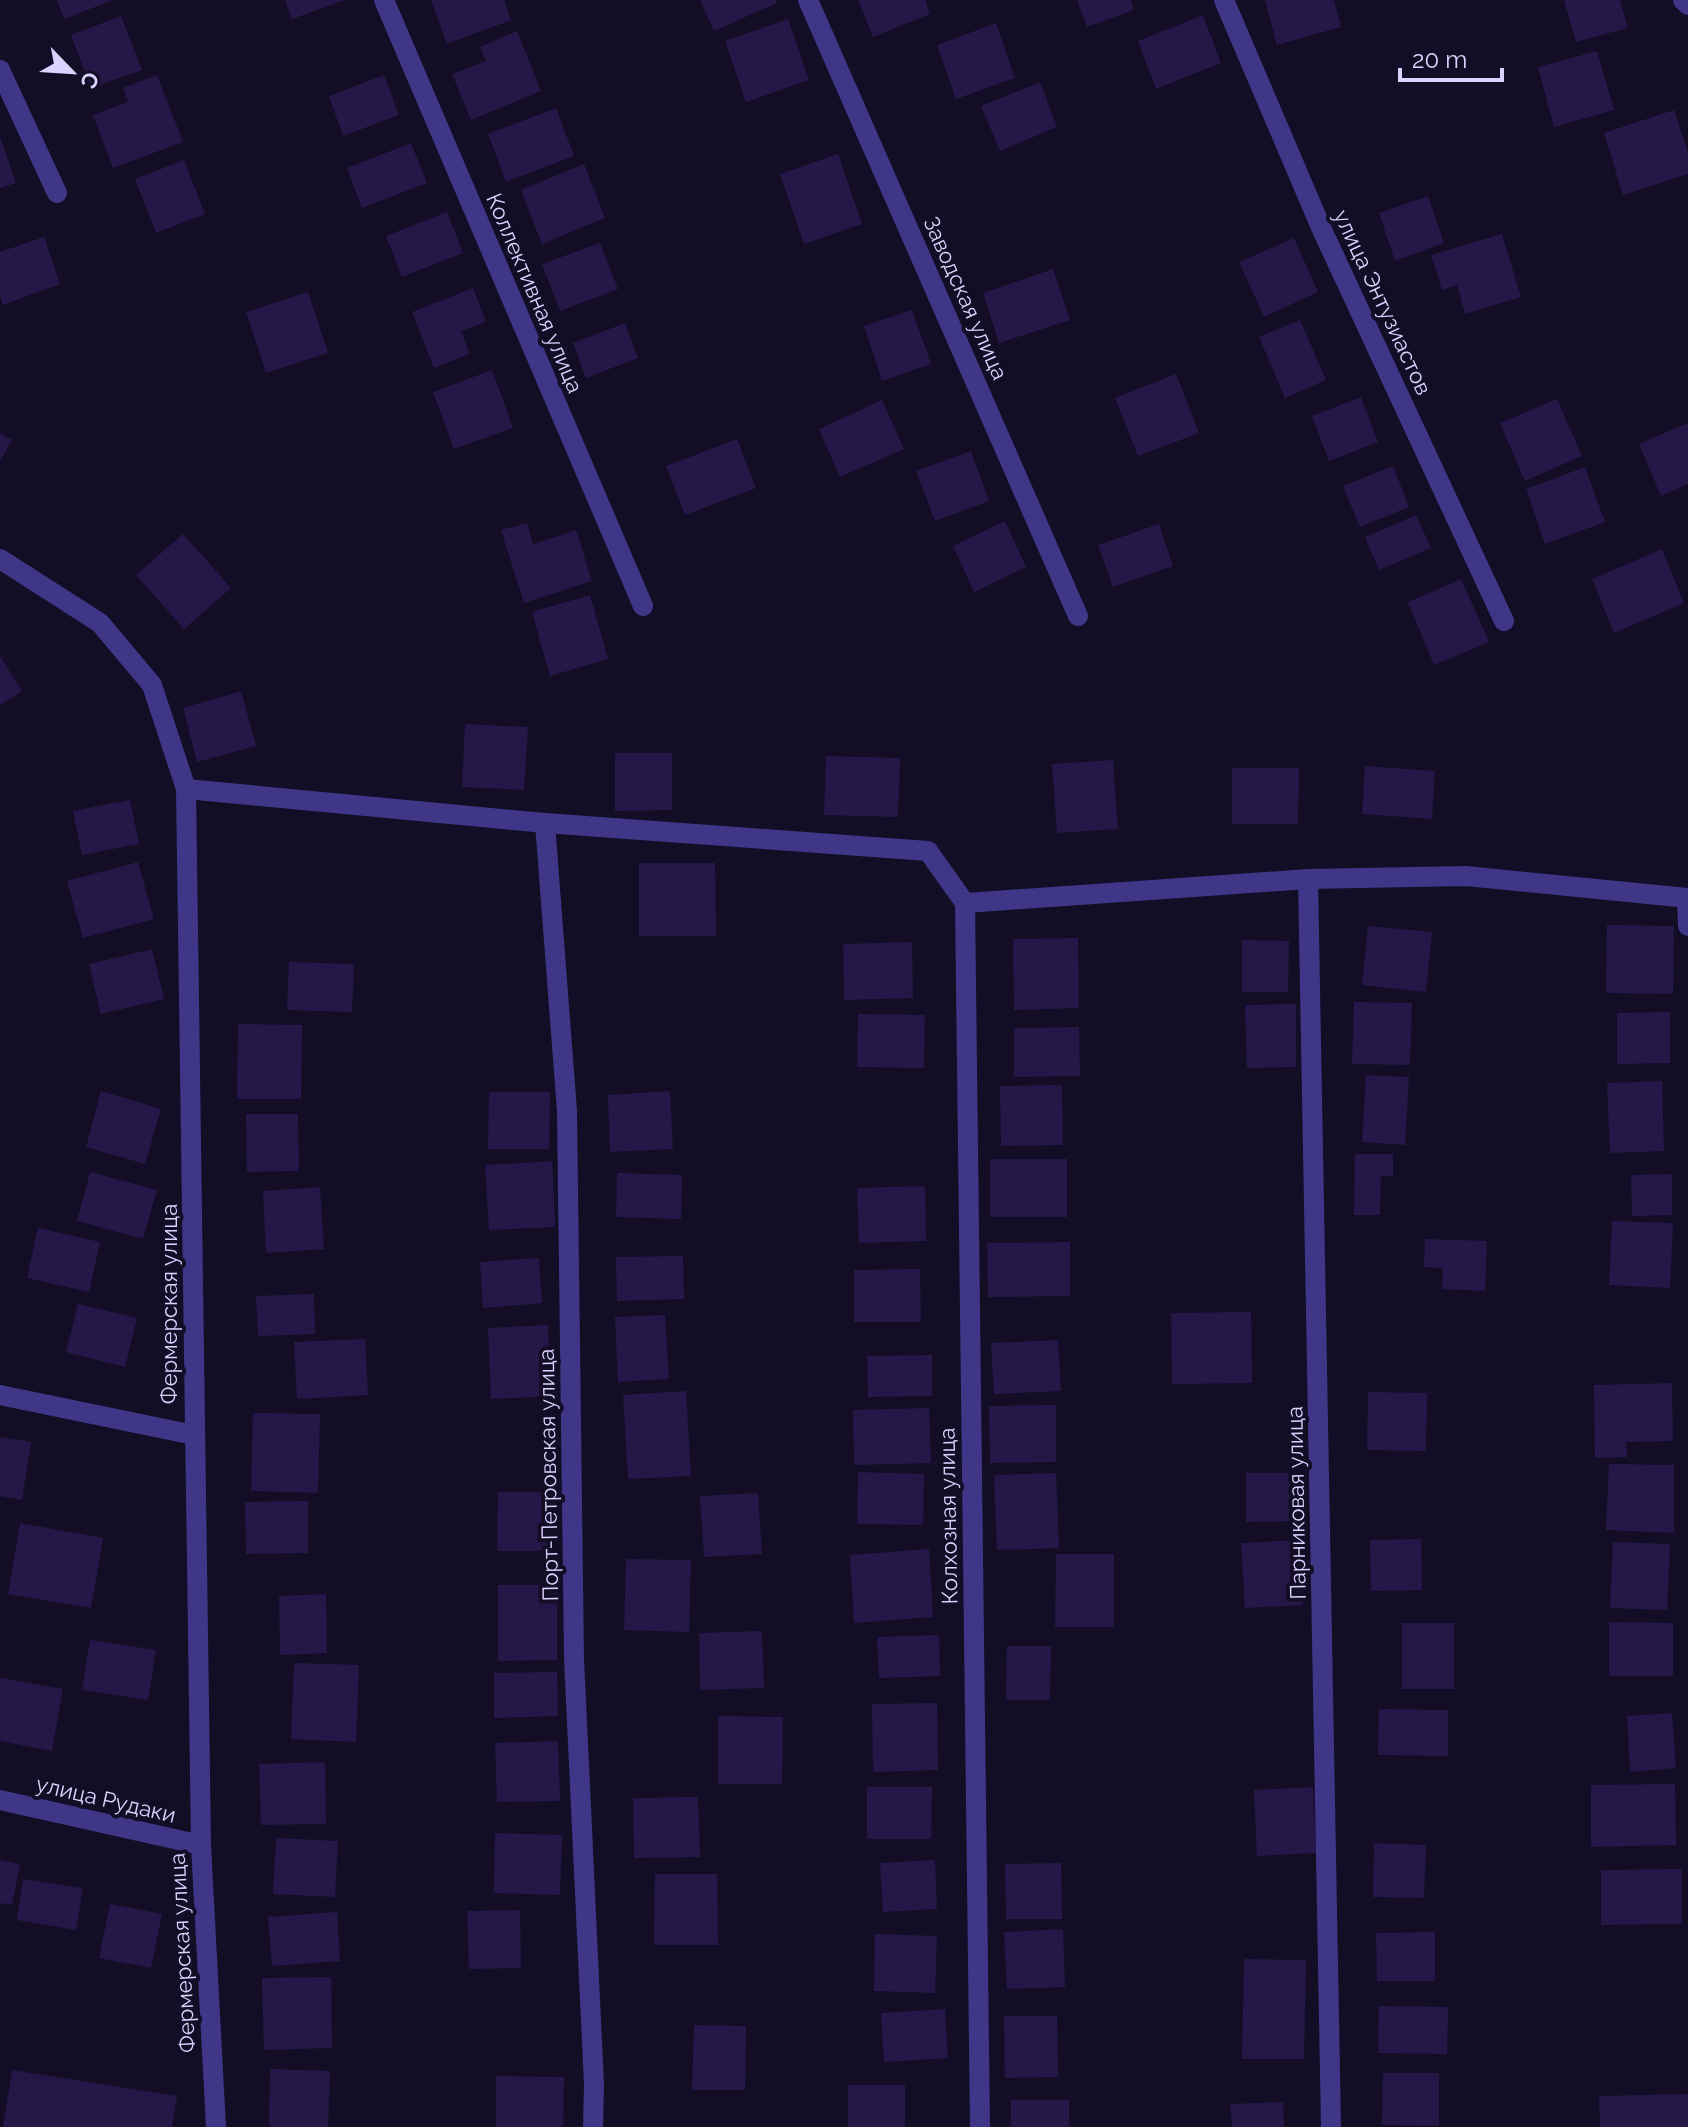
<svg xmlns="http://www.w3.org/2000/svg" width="1688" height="2127" font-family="Raleway,sans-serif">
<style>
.building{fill:#251848}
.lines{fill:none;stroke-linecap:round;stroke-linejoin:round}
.minor{stroke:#3f3687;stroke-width:20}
.labels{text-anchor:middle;stroke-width:8;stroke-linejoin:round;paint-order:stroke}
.street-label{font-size:22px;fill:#dbd2ff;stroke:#130d26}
</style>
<rect width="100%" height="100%" fill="#130d26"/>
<g class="building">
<path d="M57,0H113L64,19Z"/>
<path d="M285,0H345L292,19Z"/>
<path d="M431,0H504L511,20L447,44Z"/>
<path d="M700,0H776L777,3L714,31Z"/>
<path d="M858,0H925L930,14L873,37Z"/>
<path d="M1077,0H1131L1134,10L1087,27Z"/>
<path d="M1265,0H1334L1341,27L1277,45Z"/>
<path d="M1564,0H1620L1628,28L1576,42Z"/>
<path d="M1203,15L1221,63L1156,89L1138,41Z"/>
<path d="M121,16L142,70L91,88L71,35Z"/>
<path d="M788,19L809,80L746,102L725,41Z"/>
<path d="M996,23L1015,78L956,99L937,45Z"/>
<path d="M517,31L541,91L471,120L452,74L486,61L480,47Z"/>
<path d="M1597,51L1614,110L1554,127L1538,67Z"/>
<path d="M157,75L183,142L113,168L93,115L128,102L123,88Z"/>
<path d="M384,75L399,115L343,136L329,96Z"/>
<path d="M1040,82L1057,127L1000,151L981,106Z"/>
<path d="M556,108L574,156L506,182L488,134Z"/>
<path d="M1674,110L1688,153V174L1623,195L1604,133Z"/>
<path d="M0,137L16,183L0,188Z"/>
<path d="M411,143L427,183L362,208L347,168Z"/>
<path d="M838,154L862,224L804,244L780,174Z"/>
<path d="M184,160L205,214L156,233L135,179Z"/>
<path d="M584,164L605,218L542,244L521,190Z"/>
<path d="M1428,196L1444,243L1395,261L1379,213Z"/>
<path d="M447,212L463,253L402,277L386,236Z"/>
<path d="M1502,234L1521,297L1465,314L1457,285L1442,290L1431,255Z"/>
<path d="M44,237L60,284L3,305L0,296V252Z"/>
<path d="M1294,238L1318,292L1264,317L1239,262Z"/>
<path d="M600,243L618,289L560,311L542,264Z"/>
<path d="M1053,269L1070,320L999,343L983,293Z"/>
<path d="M473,288L486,322L461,331L470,354L434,368L412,312Z"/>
<path d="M308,292L328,353L266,373L246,312Z"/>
<path d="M912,310L931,364L882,381L864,326Z"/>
<path d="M1300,320L1326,380L1285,398L1259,337Z"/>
<path d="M625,323L638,358L586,378L573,343Z"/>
<path d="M492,370L513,428L454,449L433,392Z"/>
<path d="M1176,374L1199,433L1138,456L1115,398Z"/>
<path d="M1361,397L1378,442L1329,461L1312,416Z"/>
<path d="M1557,399L1582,456L1525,481L1500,423Z"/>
<path d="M882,400L904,449L840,477L819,429Z"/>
<path d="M1688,423V484L1661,496L1639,444Z"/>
<path d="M0,433L12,440L0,461Z"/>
<path d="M737,439L756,488L685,515L666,466Z"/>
<path d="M971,451L989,501L935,521L916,471Z"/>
<path d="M1393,466L1409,507L1360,527L1343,486Z"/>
<path d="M1585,467L1605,522L1545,544L1526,489Z"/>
<path d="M1416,515L1431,548L1379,570L1365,537Z"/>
<path d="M1005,521L1026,567L974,592L953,546Z"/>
<path d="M527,523L533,544L576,530L592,581L524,603L501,530Z"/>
<path d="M1159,524L1173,566L1113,587L1098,545Z"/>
<path d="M183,534L231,588L184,629L136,575Z"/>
<path d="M1662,549L1684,603L1614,633L1592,579Z"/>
<path d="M1461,579L1489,642L1434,665L1408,602Z"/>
<path d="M590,595L608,659L550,676L532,612Z"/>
<path d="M0,656L22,691L0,705Z"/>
<path d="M241,691L256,746L197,762L183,708Z"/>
<path d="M465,724L528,727L524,790L462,787Z"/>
<path d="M615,753H672V810L615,811Z"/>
<path d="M826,756L900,758L898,817L824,815Z"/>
<path d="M1113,760L1118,829L1057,833L1052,764Z"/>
<path d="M1365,766L1435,771L1432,819L1362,814Z"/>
<path d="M1232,768H1299L1298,824H1232Z"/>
<path d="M130,800L139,844L82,855L73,811Z"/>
<path d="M138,862L154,919L83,938L67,881Z"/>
<path d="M639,863H715L716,936H639Z"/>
<path d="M1607,925L1674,926L1673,994L1606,993Z"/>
<path d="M1368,926L1432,932L1426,992L1362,985Z"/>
<path d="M1078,938L1079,1008L1014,1010L1013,939Z"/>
<path d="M1242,940L1289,941L1288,992H1242Z"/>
<path d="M912,942L913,998L844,1000L843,944Z"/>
<path d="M152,949L164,999L101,1014L89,964Z"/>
<path d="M289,962L354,964L352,1012L287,1010Z"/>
<path d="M1354,1002L1412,1003L1410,1065L1352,1064Z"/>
<path d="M1296,1004V1067L1247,1068L1245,1005Z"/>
<path d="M1670,1012V1063L1617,1064V1013Z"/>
<path d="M858,1014L925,1015L924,1068L857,1067Z"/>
<path d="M238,1024L302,1025L301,1099H237Z"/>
<path d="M1079,1027L1080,1076L1014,1077V1028Z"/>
<path d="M1366,1075L1409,1077L1405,1145L1362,1142Z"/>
<path d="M1662,1081L1664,1151L1610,1153L1607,1083Z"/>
<path d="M1062,1085L1063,1145L1001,1146L1000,1086Z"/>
<path d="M101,1091L161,1109L145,1164L86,1147Z"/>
<path d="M670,1091L673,1149L610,1152L608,1095Z"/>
<path d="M489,1092H550L549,1149H488Z"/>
<path d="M246,1114H298L299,1171L247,1172Z"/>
<path d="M1355,1154H1393V1176H1381L1380,1215H1354Z"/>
<rect x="990" y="1159" width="77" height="58"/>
<path d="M552,1161L555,1227L489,1230L485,1165Z"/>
<path d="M90,1172L157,1190L143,1239L77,1221Z"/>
<path d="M617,1173L682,1175L681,1219L616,1217Z"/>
<path d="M1672,1174V1215L1632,1216L1631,1175Z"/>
<path d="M925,1186L926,1241L859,1243L857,1188Z"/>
<path d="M320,1187L324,1249L266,1253L263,1191Z"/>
<path d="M1612,1221L1673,1223L1670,1288L1609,1285Z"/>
<path d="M38,1228L100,1242L89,1292L27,1278Z"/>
<path d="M1425,1239L1487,1241L1485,1291L1442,1289L1443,1268L1424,1267Z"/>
<path d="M1070,1242V1296L988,1297L987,1243Z"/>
<path d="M683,1256L684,1299L617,1301L616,1257Z"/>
<path d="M539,1258L542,1303L483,1308L480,1262Z"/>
<path d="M920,1269L921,1322H854V1270Z"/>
<path d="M314,1294L315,1334L258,1336L256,1296Z"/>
<path d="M78,1304L137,1318L125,1367L66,1352Z"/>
<path d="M1251,1312L1252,1383L1172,1384L1171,1313Z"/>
<path d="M665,1315L669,1379L618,1382L615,1317Z"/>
<path d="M548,1325L551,1396L491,1399L488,1328Z"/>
<path d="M365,1339L368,1395L297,1399L294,1342Z"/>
<path d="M1058,1340L1061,1391L994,1394L991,1343Z"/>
<path d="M932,1355V1396L868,1397L867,1356Z"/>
<path d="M1672,1383L1673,1441L1626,1442L1627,1457L1595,1458L1594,1385Z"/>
<path d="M686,1391L691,1476L628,1479L623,1395Z"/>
<path d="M1368,1392L1427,1393L1426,1451L1367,1450Z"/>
<path d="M1056,1405V1462L990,1463L989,1406Z"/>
<path d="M929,1408L931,1463L854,1465L853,1410Z"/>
<path d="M253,1413L320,1414L318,1493L251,1491Z"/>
<path d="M0,1437L31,1442L22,1500L0,1496Z"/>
<path d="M1609,1464L1674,1465V1533L1606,1530Z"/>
<path d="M858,1472L924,1474L923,1525L857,1524Z"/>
<path d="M1056,1473L1059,1548L997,1550L994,1475Z"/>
<path d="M1246,1473H1306V1521L1246,1522Z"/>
<path d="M498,1492H555V1551H497Z"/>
<path d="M758,1493L762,1554L704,1557L700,1496Z"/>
<path d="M308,1501V1553L246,1554L245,1502Z"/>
<path d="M20,1523L103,1538L91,1608L8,1594Z"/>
<path d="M1421,1539L1422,1590L1371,1591L1370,1540Z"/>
<path d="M1299,1540L1303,1605L1245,1608L1241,1543Z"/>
<path d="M1613,1542L1670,1544L1667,1610L1610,1608Z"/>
<path d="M929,1549L933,1617L854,1623L850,1555Z"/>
<path d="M1056,1554H1114V1627H1055Z"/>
<path d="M626,1559L691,1560L689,1632L624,1630Z"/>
<path d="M498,1585H557V1660L498,1661Z"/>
<path d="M326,1594L327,1653L280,1655L279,1596Z"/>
<path d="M1609,1622L1673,1623V1676H1609Z"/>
<rect x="1402" y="1623" width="52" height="66"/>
<path d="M762,1631L764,1688L700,1690L699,1633Z"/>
<path d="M939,1635L940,1676L879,1678L877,1637Z"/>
<path d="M90,1640L156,1650L148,1700L82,1690Z"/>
<path d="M1007,1646H1051L1050,1700H1006Z"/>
<path d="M294,1663L359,1665L356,1742L291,1739Z"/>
<path d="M557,1672L558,1716L494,1718V1673Z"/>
<path d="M0,1678L63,1689L52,1751L0,1741Z"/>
<path d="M937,1703L938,1770L873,1772L872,1704Z"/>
<path d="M1379,1709L1448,1710V1756L1378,1755Z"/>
<path d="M1672,1713L1676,1768L1630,1772L1627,1716Z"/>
<path d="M718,1716L783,1717L782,1784H718Z"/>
<path d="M558,1741L560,1801L497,1802L495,1743Z"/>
<path d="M325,1762L326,1824L261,1825L259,1764Z"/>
<path d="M1675,1784L1676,1845L1591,1847V1785Z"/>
<path d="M867,1787H932L931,1839H867Z"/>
<path d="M1313,1787L1316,1853L1257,1856L1254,1790Z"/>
<path d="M698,1797L700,1857L634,1858L633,1798Z"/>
<path d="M495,1833L562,1835L560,1895L494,1893Z"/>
<path d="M276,1838L338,1841L335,1897L273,1894Z"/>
<path d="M1374,1843L1426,1845L1424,1898L1373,1897Z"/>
<path d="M0,1860L20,1864L12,1905L0,1903Z"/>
<path d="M935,1860L937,1909L883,1912L880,1863Z"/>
<path d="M1061,1863L1062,1919H1006L1005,1864Z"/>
<path d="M1682,1869V1924L1601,1925V1870Z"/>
<path d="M655,1874H717L718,1945H654Z"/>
<path d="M23,1879L83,1888L76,1930L17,1920Z"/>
<path d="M110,1904L162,1914L151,1968L99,1958Z"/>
<path d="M520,1910L521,1968L469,1969L467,1911Z"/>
<path d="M337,1912L340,1961L272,1966L268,1917Z"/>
<path d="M1063,1929L1065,1987L1007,1989L1004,1932Z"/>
<path d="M1435,1932V1981H1377L1376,1933Z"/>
<path d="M875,1934L937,1936L935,1993L874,1991Z"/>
<path d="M1244,1959L1306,1960L1304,2059H1242Z"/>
<path d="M331,1977L332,2048L264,2050L262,1978Z"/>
<path d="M1379,2006L1448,2007L1447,2054L1378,2053Z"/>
<path d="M945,2009L948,2058L884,2062L881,2013Z"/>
<path d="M1004,2016H1057L1058,2077L1005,2078Z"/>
<path d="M694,2025L746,2026L745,2090H692Z"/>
<path d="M270,2069L330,2071L328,2127H269Z"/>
<path d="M12,2070L177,2096L172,2127H3Z"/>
<path d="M1383,2073H1439V2126L1382,2125Z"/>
<path d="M496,2076L564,2077L563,2127H496Z"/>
<rect x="848" y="2085" width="57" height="42"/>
<path d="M1688,2094V2127H1600L1599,2096Z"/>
<rect x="1011" y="2100" width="58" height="27"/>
<path d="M1283,2102L1284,2127H1232L1230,2104Z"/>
</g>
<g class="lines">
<g class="minor">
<path d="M384,0L643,606"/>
<path d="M808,0L1078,616"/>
<path d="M1224,0L1323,232L1504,621"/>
<path d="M1683,0L1688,5"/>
<path d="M0,70L57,193"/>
<path d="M0,559L100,623L152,685L186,789L201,1845L216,2127"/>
<path d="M186,789L545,823L928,851L965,903L1308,879L1466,876L1688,898"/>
<path d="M545,823L567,1111L574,1658L594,2085L593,2127"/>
<path d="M1308,879L1331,2127"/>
<path d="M1687,898L1688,926"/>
<path d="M965,903L980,2127"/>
<path d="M0,1395L194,1435"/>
<path d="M0,1800L201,1845"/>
</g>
</g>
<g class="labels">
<g class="street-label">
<text transform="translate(535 293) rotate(67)" y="8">Коллективная улица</text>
<text transform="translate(966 298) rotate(66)" y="8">Заводская улица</text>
<text transform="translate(1383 302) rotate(65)" y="8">улица Энтузиастов</text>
<text transform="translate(169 1304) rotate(-90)" y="8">Фермерская улица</text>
<text transform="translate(548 1475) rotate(-91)" y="8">Порт-Петровская улица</text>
<text transform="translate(1296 1503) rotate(-91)" y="8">Парниковая улица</text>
<text transform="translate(948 1516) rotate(-91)" y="8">Колхозная улица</text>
<text transform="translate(106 1799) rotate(13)" y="8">улица Рудаки</text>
<text transform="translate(182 1953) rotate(-93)" y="8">Фермерская улица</text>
</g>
</g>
<g transform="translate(72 72) rotate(115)" stroke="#130d26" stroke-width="6" paint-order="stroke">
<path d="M0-6L14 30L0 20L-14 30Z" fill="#dbd2ff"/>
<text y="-12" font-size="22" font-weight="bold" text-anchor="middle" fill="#dbd2ff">С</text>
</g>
<path d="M1400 68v12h102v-12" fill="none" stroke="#dbd2ff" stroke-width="4"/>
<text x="1412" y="68" font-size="24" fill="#dbd2ff" stroke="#130d26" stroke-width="6" paint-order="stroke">20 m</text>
</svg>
